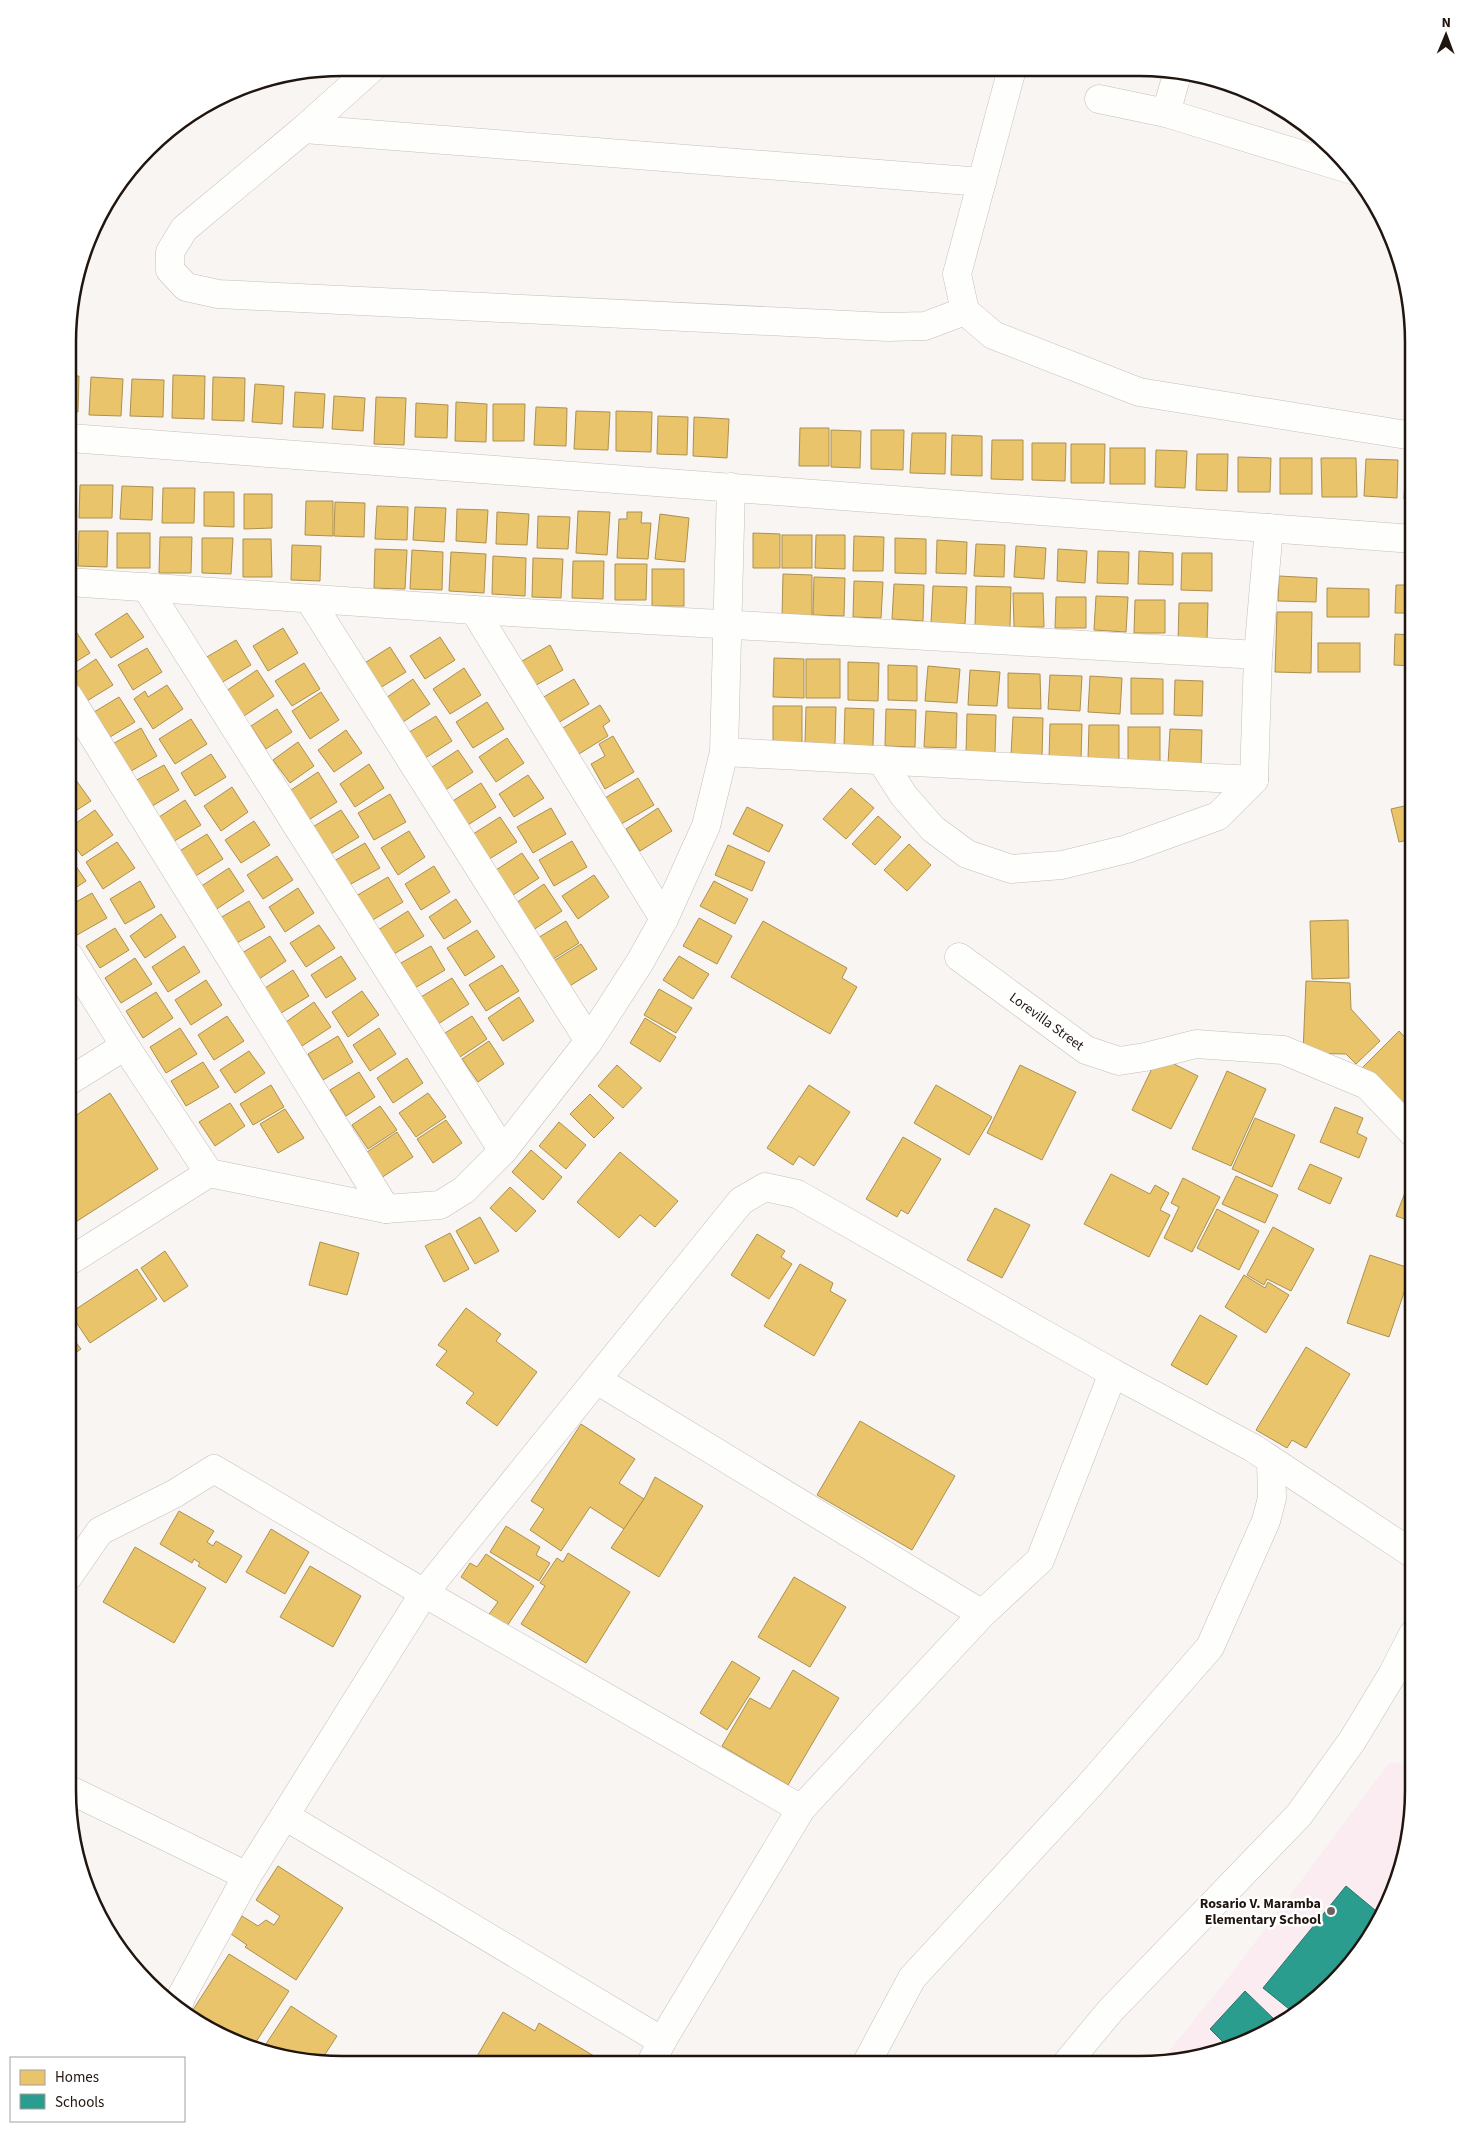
<svg xmlns="http://www.w3.org/2000/svg" width="1481" height="2132" font-family="'Source Sans 3',sans-serif">
<style>
.education{fill:#faecf1}
.homes{fill:#e9c46a;stroke:#ad904f}
.schools{fill:#2a9d8f;stroke:#277469}
.lines{fill:none;stroke-linecap:round;stroke-linejoin:round}
.minor-casing{stroke:#c6bfba;stroke-width:29}
.major-casing{stroke:#c6bfba;stroke-width:29}
.minor{stroke:#fefefd;stroke-width:28}
.major{stroke:#fefefd;stroke-width:28}
.poi-dot{fill:#6c635e;stroke:#fff;stroke-width:2}
.labels{text-anchor:middle;stroke-width:5;stroke-linejoin:round;paint-order:stroke}
.street-label{font-size:14px;fill:#20150f;stroke:#fff}
.poi-label{font-size:14px;font-weight:bold;fill:#20150f;stroke:#fff;text-anchor:end}
.rim{fill:none;stroke:#20150f;stroke-width:2.5}
</style>
<rect width="100%" height="100%" fill="#f8f5f2"/>
<path class="education" d="M1390,1762L1413,1766V1808L1399,1879L1367,1943L1320,1997L1260,2036L1193,2059L1159,2063L1230,1976Z"/>
<g class="homes">
<path d="M173,375L205,376L204,419L172,418Z"/>
<path d="M70,376H79L78,412L70,411Z"/>
<path d="M91,377L123,379L121,416L89,415Z"/>
<path d="M213,377L245,378L244,421L212,420Z"/>
<path d="M132,379L164,380L163,417L130,416Z"/>
<path d="M255,384L284,386L282,424L252,422Z"/>
<path d="M295,392L325,394L323,428L293,427Z"/>
<path d="M334,396L365,398L363,431L332,429Z"/>
<path d="M376,397L406,398L404,445L374,444Z"/>
<path d="M456,402L487,404L486,442L455,441Z"/>
<path d="M416,403L448,405L447,438L415,437Z"/>
<path d="M493,404H525L524,441H493Z"/>
<path d="M536,407L567,408L566,446L534,445Z"/>
<path d="M576,411L610,412L608,450L574,449Z"/>
<path d="M616,411L652,412L651,452L616,451Z"/>
<path d="M658,416L688,417L687,455L657,454Z"/>
<path d="M694,417L729,419L727,458L693,456Z"/>
<path d="M800,428H829V466H799Z"/>
<path d="M831,430L861,431L860,468L831,467Z"/>
<path d="M871,430H904L903,470L871,469Z"/>
<path d="M912,433H946L945,474L910,473Z"/>
<path d="M952,435L982,436V476L951,475Z"/>
<path d="M992,440H1023V480L991,479Z"/>
<path d="M1032,443H1066L1065,481L1032,480Z"/>
<path d="M1071,444H1105L1104,483H1071Z"/>
<rect x="1110" y="448" width="35" height="36"/>
<path d="M1156,450L1187,451L1185,488L1155,487Z"/>
<path d="M1197,454H1228L1227,491L1196,490Z"/>
<path d="M1238,457L1271,458L1270,492H1238Z"/>
<rect x="1280" y="458" width="32" height="36"/>
<path d="M1321,458H1356L1357,497H1322Z"/>
<path d="M1366,459L1398,460L1397,498L1364,496Z"/>
<path d="M1406,461H1413V499H1404Z"/>
<path d="M80,485H113L112,518H79Z"/>
<path d="M122,486L153,487L152,520L120,519Z"/>
<path d="M163,488H195L194,523H162Z"/>
<path d="M204,492H234V527L204,526Z"/>
<path d="M244,494H272V528L244,529Z"/>
<path d="M306,501H333V536L305,535Z"/>
<path d="M335,502L365,503L364,537L334,536Z"/>
<path d="M377,506L408,507L407,540L375,539Z"/>
<path d="M415,507L446,508L444,542L413,540Z"/>
<path d="M457,509L488,510L486,543L456,541Z"/>
<path d="M578,511L610,512L607,555L576,553Z"/>
<path d="M497,512L529,514L527,545L496,544Z"/>
<path d="M627,512H642L641,523H651L648,559L617,558L619,519H627Z"/>
<path d="M660,514L689,518L685,562L655,559Z"/>
<path d="M538,516L570,517L568,549L537,548Z"/>
<path d="M79,531H108L107,567L78,566Z"/>
<rect x="117" y="533" width="33" height="35"/>
<path d="M753,533L780,534V568H753Z"/>
<rect x="782" y="535" width="30" height="33"/>
<path d="M816,535H845V569L815,568Z"/>
<path d="M854,536L884,537L883,571H853Z"/>
<path d="M160,537H192L191,573H159Z"/>
<path d="M202,538H233L231,574L202,573Z"/>
<path d="M895,538L926,539V574L895,573Z"/>
<path d="M243,539H271L272,577H243Z"/>
<path d="M937,540L967,542L966,574L936,573Z"/>
<path d="M976,544L1005,545L1004,577L974,576Z"/>
<path d="M292,545L321,546L320,581L291,580Z"/>
<path d="M1016,546L1046,548L1044,579L1014,577Z"/>
<path d="M375,549L407,550L405,589L374,588Z"/>
<path d="M1058,549L1087,551L1085,583L1057,581Z"/>
<path d="M412,550L443,552L442,590L410,589Z"/>
<path d="M1098,551L1129,552L1128,584L1097,583Z"/>
<path d="M1139,551L1173,553V585L1138,584Z"/>
<path d="M451,552L486,554L484,593L449,591Z"/>
<path d="M1182,553H1212V591L1181,590Z"/>
<path d="M493,556L526,558L525,596L492,594Z"/>
<path d="M533,558L563,559L561,598L532,597Z"/>
<path d="M573,561H604L603,599L572,598Z"/>
<path d="M615,564H647L646,600H615Z"/>
<rect x="652" y="569" width="32" height="37"/>
<path d="M783,574L812,575V617H782Z"/>
<path d="M1279,576L1317,578L1316,602L1278,601Z"/>
<path d="M814,577L845,578L844,616L813,615Z"/>
<path d="M854,581L883,582L881,618L853,617Z"/>
<path d="M894,584L924,585L923,621L892,619Z"/>
<path d="M1396,585H1413V613H1395Z"/>
<path d="M933,586L967,587L965,624L931,623Z"/>
<path d="M976,586L1011,587L1010,628L975,627Z"/>
<path d="M1327,588L1369,589V617H1327Z"/>
<path d="M1013,593H1043L1044,627H1014Z"/>
<path d="M1096,596L1128,597L1126,632L1094,630Z"/>
<path d="M1056,597H1086V628H1055Z"/>
<path d="M1135,600H1165V633H1134Z"/>
<path d="M1179,603H1208L1207,641H1178Z"/>
<path d="M1277,612H1312L1311,673L1275,672Z"/>
<path d="M127,613L144,637L111,658L95,634Z"/>
<path d="M73,627L90,653L69,666V630Z"/>
<path d="M283,628L298,653L268,671L253,646Z"/>
<path d="M1395,634L1413,635V666L1394,665Z"/>
<path d="M440,637L455,660L425,679L410,656Z"/>
<path d="M236,640L251,665L221,683L205,658Z"/>
<rect x="1318" y="643" width="42" height="29"/>
<path d="M550,645L563,670L531,688L517,664Z"/>
<path d="M390,647L406,672L375,691L360,666Z"/>
<path d="M147,648L162,672L133,690L118,665Z"/>
<path d="M774,658L804,659V698L773,697Z"/>
<path d="M96,659L113,685L82,704L69,684V677Z"/>
<rect x="806" y="659" width="34" height="39"/>
<path d="M848,662L879,663L878,701L848,700Z"/>
<path d="M304,663L320,689L292,706L275,681Z"/>
<path d="M888,665L917,666V701L888,700Z"/>
<path d="M928,666L960,669L957,703L925,701Z"/>
<path d="M464,668L481,695L450,714L433,689Z"/>
<path d="M257,670L274,696L244,716L226,691Z"/>
<path d="M970,670L1000,672L997,706L968,705Z"/>
<path d="M1008,673L1040,674L1041,709L1008,708Z"/>
<path d="M1050,675L1082,676L1080,711L1048,709Z"/>
<path d="M1090,676L1122,678L1120,714L1088,712Z"/>
<path d="M1131,678L1163,679V714H1131Z"/>
<path d="M413,679L430,704L400,724L383,700Z"/>
<path d="M574,679L589,704L553,726L537,701Z"/>
<path d="M1175,680L1203,681L1202,716L1174,715Z"/>
<path d="M167,685L183,709L153,729L134,699L145,691L148,697Z"/>
<path d="M321,692L339,720L310,739L292,711Z"/>
<path d="M119,697L135,722L105,740L89,715Z"/>
<path d="M487,702L504,729L473,748L456,722Z"/>
<path d="M600,705L610,721L603,726L608,736L574,757L558,731Z"/>
<path d="M773,706H802V743L773,742Z"/>
<path d="M806,707H836L835,744L805,743Z"/>
<path d="M845,708L874,709L873,746L844,745Z"/>
<path d="M277,709L292,732L266,749L251,726Z"/>
<path d="M886,709L916,710L915,747L885,746Z"/>
<path d="M926,711L957,713L956,748L924,747Z"/>
<path d="M967,714L996,715L995,754H966Z"/>
<path d="M436,716L452,741L422,760L406,734Z"/>
<path d="M1013,717L1043,718L1042,757L1011,755Z"/>
<path d="M191,719L207,744L175,764L159,739Z"/>
<path d="M1050,724H1082L1081,759H1049Z"/>
<path d="M1089,725H1119V760H1088Z"/>
<rect x="1128" y="727" width="32" height="35"/>
<path d="M141,728L157,756L126,774L109,746Z"/>
<path d="M1170,729L1202,730L1201,765L1168,764Z"/>
<path d="M346,730L362,753L334,772L318,750Z"/>
<path d="M613,736L634,772L605,789L591,764L605,756L599,744Z"/>
<path d="M507,738L524,763L496,782L479,757Z"/>
<path d="M298,742L314,766L290,783L273,760Z"/>
<path d="M458,750L473,772L444,791L429,769Z"/>
<path d="M211,754L226,777L195,796L181,773Z"/>
<path d="M369,764L384,788L355,807L340,784Z"/>
<path d="M164,765L179,790L149,808L133,782Z"/>
<path d="M318,772L337,802L307,821L288,792Z"/>
<path d="M528,775L544,798L514,817L499,794Z"/>
<path d="M73,776L91,801L69,815V778Z"/>
<path d="M638,778L654,805L616,827L600,801Z"/>
<path d="M481,783L496,807L463,828L448,804Z"/>
<path d="M232,787L248,812L221,831L204,806Z"/>
<path d="M851,788L874,808L846,839L823,819Z"/>
<path d="M390,794L406,822L374,840L358,813Z"/>
<path d="M185,800L201,825L171,843L156,819Z"/>
<path d="M1413,804V839L1399,842L1391,809Z"/>
<path d="M747,807L783,825L769,852L733,834Z"/>
<path d="M551,808L566,834L533,853L517,827Z"/>
<path d="M658,808L672,831L640,851L626,829Z"/>
<path d="M95,810L113,835L82,856L69,838V828Z"/>
<path d="M341,810L359,837L329,855L311,828Z"/>
<path d="M878,816L901,837L875,865L852,844Z"/>
<path d="M500,817L517,842L486,861L470,836Z"/>
<path d="M254,821L270,845L241,863L225,840Z"/>
<path d="M409,831L425,857L398,875L381,848Z"/>
<path d="M207,834L223,859L194,877L178,852Z"/>
<path d="M572,841L587,867L554,886L539,860Z"/>
<path d="M117,842L135,868L103,889L86,862Z"/>
<path d="M365,843L380,868L349,885L334,861Z"/>
<path d="M909,844L931,865L907,891L884,870Z"/>
<path d="M728,845L765,862L752,891L715,875Z"/>
<path d="M522,853L539,878L510,897L493,872Z"/>
<path d="M69,856L86,881L69,892Z"/>
<path d="M277,856L293,880L263,899L247,875Z"/>
<path d="M434,866L450,892L421,910L405,884Z"/>
<path d="M229,868L244,891L215,910L200,887Z"/>
<path d="M594,875L609,897L578,919L562,896Z"/>
<path d="M388,877L403,902L371,921L356,896Z"/>
<path d="M140,881L155,907L125,924L110,899Z"/>
<path d="M714,881L748,899L735,924L700,906Z"/>
<path d="M544,884L562,911L530,932L513,905Z"/>
<path d="M298,888L314,913L285,932L269,907Z"/>
<path d="M92,893L107,918L77,935L69,922V906Z"/>
<path d="M456,899L471,922L444,939L429,917Z"/>
<path d="M249,901L265,927L235,944L220,918Z"/>
<path d="M408,911L424,936L394,954L378,930Z"/>
<path d="M161,914L176,937L145,958L130,936Z"/>
<path d="M699,918L732,936L717,964L683,946Z"/>
<path d="M1348,920L1349,978L1312,979L1310,921Z"/>
<path d="M566,921L579,943L550,961L536,939Z"/>
<path d="M763,921L847,968L842,978L857,987L830,1034L731,977Z"/>
<path d="M319,925L335,948L306,967L290,943Z"/>
<path d="M115,928L129,950L100,968L86,946Z"/>
<path d="M477,930L495,957L465,976L447,948Z"/>
<path d="M270,936L286,961L259,979L242,953Z"/>
<path d="M581,944L597,969L568,987L552,962Z"/>
<path d="M184,946L200,972L168,992L152,967Z"/>
<path d="M431,946L445,970L415,988L401,963Z"/>
<path d="M341,956L356,979L326,998L311,975Z"/>
<path d="M679,956L709,974L693,999L663,980Z"/>
<path d="M135,958L152,984L121,1003L105,978Z"/>
<path d="M502,965L519,991L486,1011L469,985Z"/>
<path d="M293,970L309,996L281,1013L265,988Z"/>
<path d="M452,978L469,1004L438,1024L421,997Z"/>
<path d="M206,980L222,1005L191,1025L175,1000Z"/>
<path d="M1306,981L1350,983L1351,1009L1380,1041L1356,1064L1346,1054L1303,1053Z"/>
<path d="M659,989L692,1008L676,1033L644,1015Z"/>
<path d="M362,991L379,1015L348,1037L332,1012Z"/>
<path d="M156,992L173,1018L143,1038L126,1011Z"/>
<path d="M519,997L534,1021L503,1041L488,1018Z"/>
<path d="M314,1002L331,1027L302,1046L286,1022Z"/>
<path d="M227,1016L244,1041L214,1060L198,1035Z"/>
<path d="M472,1016L487,1039L460,1057L445,1033Z"/>
<path d="M645,1018L676,1037L660,1062L630,1043Z"/>
<path d="M69,1026L76,1036L69,1041Z"/>
<path d="M180,1028L197,1054L166,1073L150,1047Z"/>
<path d="M379,1028L396,1054L370,1071L353,1045Z"/>
<path d="M1399,1031L1413,1046V1119L1362,1068Z"/>
<path d="M338,1036L353,1062L323,1080L308,1054Z"/>
<path d="M489,1041L504,1064L478,1082L462,1059Z"/>
<path d="M249,1051L265,1073L235,1093L220,1070Z"/>
<path d="M1158,1056L1198,1076L1171,1129L1132,1110Z"/>
<path d="M407,1058L423,1083L393,1103L377,1078Z"/>
<path d="M203,1062L219,1087L186,1106L171,1081Z"/>
<path d="M617,1065L642,1088L623,1108L598,1086Z"/>
<path d="M1020,1065L1076,1092L1042,1160L987,1133Z"/>
<path d="M1227,1071L1266,1089L1231,1166L1192,1149Z"/>
<path d="M359,1072L375,1097L346,1116L330,1090Z"/>
<path d="M271,1085L284,1107L253,1125L240,1104Z"/>
<path d="M809,1085L850,1112L814,1166L799,1156L793,1165L767,1148Z"/>
<path d="M936,1085L992,1117L969,1155L914,1123Z"/>
<path d="M110,1093L158,1169L71,1225L68,1221L69,1120Z"/>
<path d="M428,1093L446,1117L416,1137L399,1113Z"/>
<path d="M590,1094L614,1118L594,1138L570,1114Z"/>
<path d="M230,1103L245,1126L215,1146L199,1122Z"/>
<path d="M380,1106L397,1130L368,1149L352,1125Z"/>
<path d="M1335,1107L1363,1118L1357,1133L1367,1138L1359,1158L1320,1142Z"/>
<path d="M285,1109L304,1138L278,1153L260,1124Z"/>
<path d="M1255,1118L1295,1135L1272,1187L1232,1169Z"/>
<path d="M446,1120L462,1143L433,1163L417,1139Z"/>
<path d="M559,1122L586,1145L566,1169L539,1146Z"/>
<path d="M397,1132L413,1157L381,1178L364,1154Z"/>
<path d="M903,1137L941,1159L908,1214L901,1210L897,1217L866,1199Z"/>
<path d="M531,1150L562,1177L543,1200L512,1172Z"/>
<path d="M620,1152L678,1201L655,1227L640,1215L619,1238L577,1202Z"/>
<path d="M1310,1164L1342,1178L1330,1204L1298,1189Z"/>
<path d="M1111,1174L1150,1194L1155,1185L1169,1193L1160,1210L1170,1215L1149,1257L1084,1224Z"/>
<path d="M1236,1176L1278,1195L1265,1223L1222,1204Z"/>
<path d="M1411,1177H1413V1222L1396,1216Z"/>
<path d="M1183,1178L1220,1197L1192,1252L1164,1238L1179,1207L1171,1203Z"/>
<path d="M510,1187L536,1211L516,1232L490,1208Z"/>
<path d="M995,1208L1030,1225L1002,1278L967,1260Z"/>
<path d="M1217,1209L1259,1231L1239,1270L1197,1248Z"/>
<path d="M480,1217L499,1251L475,1264L456,1231Z"/>
<path d="M1273,1227L1314,1249L1291,1291L1267,1279L1264,1285L1247,1275Z"/>
<path d="M450,1233L469,1269L444,1282L425,1246Z"/>
<path d="M757,1234L785,1251L781,1257L792,1264L769,1299L731,1275Z"/>
<path d="M320,1242L359,1253L347,1295L309,1285Z"/>
<path d="M165,1251L188,1286L164,1302L141,1268Z"/>
<path d="M1370,1255L1412,1269L1389,1337L1347,1323Z"/>
<path d="M800,1264L833,1283L830,1291L846,1300L814,1356L764,1326Z"/>
<path d="M137,1269L157,1299L90,1343L70,1313Z"/>
<path d="M1244,1275L1265,1288L1268,1282L1289,1295L1266,1333L1225,1307Z"/>
<path d="M1413,1285V1311L1404,1307Z"/>
<path d="M466,1308L501,1334L496,1341L537,1372L497,1426L466,1403L474,1393L436,1365L447,1351L438,1345Z"/>
<path d="M1200,1315L1237,1336L1207,1385L1171,1365Z"/>
<path d="M68,1332L81,1349L68,1358Z"/>
<path d="M1306,1347L1350,1374L1306,1448L1292,1440L1287,1448L1256,1430Z"/>
<path d="M860,1421L955,1476L912,1550L817,1495Z"/>
<path d="M581,1424L635,1459L619,1483L644,1499L624,1529L590,1507L561,1551L530,1530L544,1509L531,1501Z"/>
<path d="M655,1477L703,1506L659,1577L611,1548L644,1499Z"/>
<path d="M179,1511L214,1531L207,1542L213,1546L216,1541L242,1556L226,1583L198,1566L200,1563L194,1559L192,1563L160,1544Z"/>
<path d="M506,1526L540,1547L536,1555L550,1563L539,1581L490,1552Z"/>
<path d="M271,1529L309,1552L285,1594L246,1572Z"/>
<path d="M135,1547L206,1588L174,1643L103,1602Z"/>
<path d="M568,1553L630,1592L586,1663L521,1624L545,1586L540,1583L557,1558L563,1562Z"/>
<path d="M486,1554L534,1586L505,1629L487,1617L498,1602L461,1577L470,1563L477,1567Z"/>
<path d="M310,1566L361,1596L333,1647L280,1617Z"/>
<path d="M794,1577L846,1607L810,1667L758,1637Z"/>
<path d="M732,1661L760,1678L727,1730L700,1713Z"/>
<path d="M793,1670L839,1698L788,1785L722,1746L750,1698L770,1709Z"/>
<path d="M278,1866L343,1908L296,1980L245,1947L247,1945L231,1934L242,1916L258,1926L266,1920L274,1925L280,1916L256,1900Z"/>
<path d="M229,1954L289,1991L252,2048L237,2044L189,2016Z"/>
<path d="M291,2006L337,2036L320,2062H306L262,2050Z"/>
<path d="M503,2012L535,2031L539,2023L594,2056L596,2063H473Z"/>
<path d="M456,2057L466,2063H452Z"/>
</g>
<g class="schools">
<path d="M1346,1886L1381,1915L1367,1943L1320,1997L1294,2013L1263,1988Z"/>
<path d="M1245,1991L1276,2021L1260,2036L1228,2047L1210,2029Z"/>
</g>
<g class="lines">
<g class="minor-casing">
<g id="minor">
<path d="M372,68L304,129L184,229L170,252V270L186,287L218,294L888,327L925,326L965,311"/>
<path d="M1012,69L957,274L965,311L993,335L1139,392L1413,436"/>
<path d="M1099,99L1166,113L1352,170"/>
<path d="M1166,113L1178,71"/>
<path d="M304,129L982,182"/>
<path d="M70,438L1413,539"/>
<path d="M69,582L474,610L1258,655"/>
<path d="M146,587L503,1151"/>
<path d="M309,599L589,1041"/>
<path d="M474,610L664,919"/>
<path d="M69,697L386,1209"/>
<path d="M724,752L1254,780L1258,655L1269,528"/>
<path d="M881,760L904,796L933,829L967,854L1011,869L1062,865L1127,849L1218,816L1254,780"/>
<path d="M69,956L125,1046L209,1173L386,1209L440,1205L464,1190L503,1151L589,1041L640,962L664,919L706,826L724,752L731,487"/>
<path d="M959,957L1086,1050L1119,1061L1145,1057L1196,1044L1283,1050L1367,1085L1413,1133"/>
<path d="M69,1081L125,1046"/>
<path d="M68,1262L209,1173"/>
<path d="M597,1380L982,1614"/>
<path d="M68,1577L100,1531L174,1494L214,1469L424,1593L801,1809"/>
<path d="M68,1789L247,1876"/>
<path d="M285,1816L662,2041"/>
<path d="M177,2009L182,1995L247,1876L424,1593L741,1201L765,1187L797,1194L1113,1373L1253,1448L1413,1554"/>
<path d="M651,2063L662,2041L801,1809L982,1614L1040,1560L1113,1373"/>
<path d="M866,2064L912,1978L1089,1786L1210,1647L1266,1521L1272,1498L1271,1461"/>
</g>
</g>
<g class="major-casing">
<path id="major" d="M1066,2064L1110,2011L1299,1815L1352,1741L1392,1675L1413,1634"/>
</g>
<use href="#minor" class="minor"/>
<use href="#major" class="major"/>
</g>
<circle class="poi-dot" cx="1331" cy="1911" r="5"/>
<g class="labels">
<g class="street-label">
<text transform="translate(1047 1021) rotate(36)" y="5">Lorevilla Street</text>
</g>
<g class="poi-label">
<text x="1321" y="1908">Rosario V. Maramba<tspan x="1321" dy="16">Elementary School</tspan></text>
</g>
</g>
<path d="M0 0H1481V2132H0ZM342 76H1139A266 266 0 0 1 1405 342V1790A266 266 0 0 1 1139 2056H342A266 266 0 0 1 76 1790V342A266 266 0 0 1 342 76Z" fill="#fff" fill-rule="evenodd"/>
<path class="rim" d="M342 76H1139A266 266 0 0 1 1405 342V1790A266 266 0 0 1 1139 2056H342A266 266 0 0 1 76 1790V342A266 266 0 0 1 342 76Z"/>
<rect x="10" y="2057" width="175" height="65" fill="#ffffff" stroke="#a6a19f"/>
<rect x="20" y="2070" width="25" height="15" fill="#e9c46a" stroke="#a6a19f"/>
<text x="55" y="2082" font-size="15" fill="#20150f">Homes</text>
<rect x="20" y="2094" width="25" height="15" fill="#2a9d8f" stroke="#a6a19f"/>
<text x="55" y="2107" font-size="15" fill="#20150f">Schools</text>
<g transform="translate(1446 35) rotate(1)" stroke="#ffffff" stroke-width="4" paint-order="stroke">
<path d="M0-4L9 19L0 12L-9 19Z" fill="#20150f"/>
<text y="-8" font-size="14" font-weight="bold" text-anchor="middle" fill="#20150f">N</text>
</g>
</svg>
